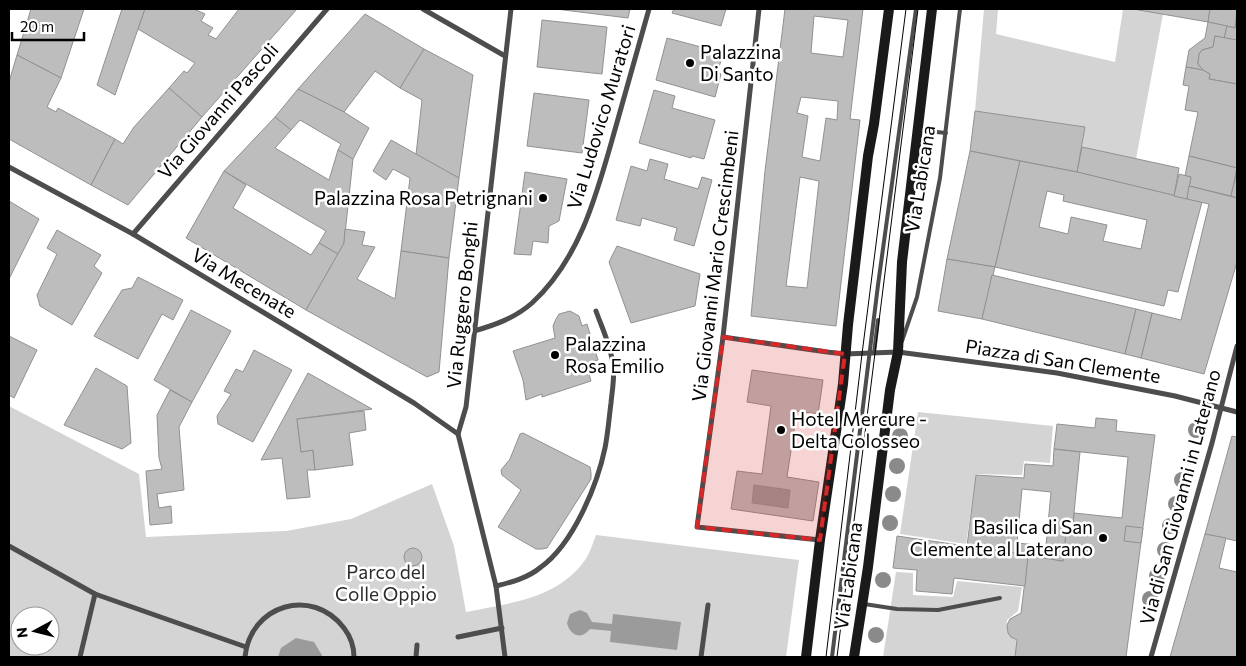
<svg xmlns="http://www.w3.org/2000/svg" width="1246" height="666" font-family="Commissioner,sans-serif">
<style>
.green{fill:#d4d4d4;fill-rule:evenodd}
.water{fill:#9b9b9b}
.building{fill:#bdbdbd;stroke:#919191;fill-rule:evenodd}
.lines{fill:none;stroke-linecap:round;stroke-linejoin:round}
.lane{stroke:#4d4d4d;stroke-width:4}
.street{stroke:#4d4d4d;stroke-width:5}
.secondary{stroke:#1a1a1a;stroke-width:10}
.tram{stroke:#000;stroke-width:1}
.tree{fill:#8a8a8a}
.marked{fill:#d62828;fill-opacity:0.2;stroke:#d62828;stroke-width:4;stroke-dasharray:10 6;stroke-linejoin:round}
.poi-dot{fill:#000;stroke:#fff;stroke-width:2}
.labels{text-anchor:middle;stroke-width:5;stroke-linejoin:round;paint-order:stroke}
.poi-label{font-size:19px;fill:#000;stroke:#fff;text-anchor:start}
.street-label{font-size:19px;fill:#000;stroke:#fff}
.park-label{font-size:19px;fill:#2b2b2b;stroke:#fff}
</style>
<rect width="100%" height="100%" fill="#fff"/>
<g class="green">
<path d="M984,9H998L996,34L1115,62L1123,9H1133L1163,14L1136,159L1082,147L1085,127L975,111Z"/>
<path d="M9,406L139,474L146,537L286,531L351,519L432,484L454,546L466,612C509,603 558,599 585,560C590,553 593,543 596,535L799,560L786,657H9ZM20,616H50V646H20Z"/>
<path d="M918,412L1053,426L1050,463L1024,461L1022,475L976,474L966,544L900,534Z"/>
<path d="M896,572L913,573V595L953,597L957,581L1022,587L1018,611L1007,620C1006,630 1008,635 1017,641L1015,657H883Z"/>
</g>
<g class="water">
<path d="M754,485L790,490L788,508L752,503Z"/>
<path d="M580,610L587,613L592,622L612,624L613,614L681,622L677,650L610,642L611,631L590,629C582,640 570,636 567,623L570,614Z"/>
<path d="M296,638L314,642L323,657H278L281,648Z"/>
</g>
<g class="building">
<path d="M31,9H84L61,78L17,55Z"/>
<path d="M122,9H145L115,95L97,85Z"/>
<path d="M145,9H194L205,14L201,21L213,28L208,35L216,39L239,9H297L202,117L169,88L184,71L187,73L195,63L138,29Z"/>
<path d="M556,9H630L628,18Z"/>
<path d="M674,9H726L721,26L672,13Z"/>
<path d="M785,9H863L850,119L860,120L836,326L751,316L765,171ZM814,16L848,20L843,57L811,53ZM801,97L838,101L837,120L826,118L820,161L802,157L808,116L797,113ZM800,177L819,181L807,288L786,286Z"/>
<path d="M1133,9H1210L1208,22Z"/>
<path d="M1210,9H1237L1235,28L1208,22Z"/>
<path d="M365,14L424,49L400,88L375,71L344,112L298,89Z"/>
<path d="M1237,18V40L1224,38L1227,26L1235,28Z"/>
<path d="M542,20L607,27L602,74L537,67Z"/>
<path d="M1208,22L1227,26L1224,38L1215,36L1213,47L1202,50L1199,54L1198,64L1203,70L1186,67L1189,50L1205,38Z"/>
<path d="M1215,36L1237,40V84L1209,79L1210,74L1203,70L1198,64L1199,54L1202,50L1213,47Z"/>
<path d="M667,38L724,53L717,72L721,74L715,97L656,80Z"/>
<path d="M424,49L473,75L459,178L416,155L422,100L400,88Z"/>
<path d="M17,55L61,78L47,107L56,112L58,108L115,139L91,185L9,139V82Z"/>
<path d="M1186,67L1203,70L1210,74L1209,79L1237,84V168L1189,156L1198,112L1185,110L1189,86L1183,85Z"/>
<path d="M169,88L202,117L128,205L91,185L115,139L123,144L134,127Z"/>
<path d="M298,89L344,112L369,128L353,159L338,150L341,144L300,120L291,130L275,117Z"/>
<path d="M654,90L675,96L672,108L715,120L704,159L692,156L691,158L639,143Z"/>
<path d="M534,93L589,100L582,153L527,146Z"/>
<path d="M975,111L1085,127L1077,172L970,151Z"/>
<path d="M275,117L291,130L275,148L329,180L338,150L353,159L344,243L338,254L319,243L326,231L224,171Z"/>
<path d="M391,140L459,178L449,258L401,251L410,178L393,169L386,180L373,171Z"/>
<path d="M1082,147L1179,168L1174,196L1077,172Z"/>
<path d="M970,151L1020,161L995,267L947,259Z"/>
<path d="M1189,156L1237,168L1231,196L1189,186L1191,177L1185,176Z"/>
<path d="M650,159L668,164L664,179L698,189L702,177L712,180L694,246L674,240L677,228L642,218L640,226L616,220L631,166L647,171Z"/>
<path d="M1020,161L1077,172L1202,202L1178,292L1168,290L1164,306L995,267ZM1047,191L1064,195L1063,201L1147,220L1141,249L1103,241L1107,225L1071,217L1068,234L1039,227Z"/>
<path d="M224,171L246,185L233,208L311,255L319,243L338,254L306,310L186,238Z"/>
<path d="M1237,171V198L1231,196Z"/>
<path d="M525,172L567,179L559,221L549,226L548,243L533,241L531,255L514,254Z"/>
<path d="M1179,174L1191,177L1187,199L1174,196Z"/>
<path d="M1189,186L1237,198V262L1204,374L1141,358L1152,313L1181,320L1209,204L1187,199Z"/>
<path d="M9,201L39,219L9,279Z"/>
<path d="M345,229L365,232L362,245L375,247L357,279L395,299L401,251L449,258L439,372L427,377L306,310L344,243Z"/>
<path d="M57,230L101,255L94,266L102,273L72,325L40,306L37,295L57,254L47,248Z"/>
<path d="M617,246L700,274L695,306L631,323L609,262Z"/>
<path d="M947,259L995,267L982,319L938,311Z"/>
<path d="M992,275L1136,309L1125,354L982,319Z"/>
<path d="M138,277L183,300L173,320L162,314L138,359L94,336L122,290L132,288Z"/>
<path d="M1136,309L1152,313L1141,358L1125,354Z"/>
<path d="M191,310L231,331L192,402L154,380Z"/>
<path d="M570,311L579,316L582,326L587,324L598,360L586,364L591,381L542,397V394L526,400L523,380L513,351L555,338L553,326L556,319L559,314Z"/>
<path d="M9,336L37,350L14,398L9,395Z"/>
<path d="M254,350L292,370L253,442L218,424L217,416L231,394L224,391L236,369L243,372Z"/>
<path d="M96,368L127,386L131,443L122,449L64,425Z"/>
<path d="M752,370L823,380L818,414L797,411L787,477L819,482L813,521L731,509L737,471L762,474L771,406L747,402ZM754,485L790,490L788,508L752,503Z"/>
<path d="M308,373L372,409L297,419L301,452L313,450L315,470H307L310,497L287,499L282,458L261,460Z"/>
<path d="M170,390L192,402L179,427L184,490L157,494L159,508L171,506L172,523L150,525L146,471L162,469L159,458L157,415Z"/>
<path d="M364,411L366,430L349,433L353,465L315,470L313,450L301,452L297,419Z"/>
<path d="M1096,418L1117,420L1116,431L1155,435L1126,657H1015L1017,640L1011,637L1008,633L1007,625L1010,619L1021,613L1028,555L1063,561L1066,533H1072L1074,513L1122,518L1128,457L1054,449L1057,424L1095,428Z"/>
<path d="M523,433L590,467L591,473V479L547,548L542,549H536L498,527L521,490L502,475L501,470L510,459L520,434Z"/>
<path d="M1232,436L1237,437V541L1205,534Z"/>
<path d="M1054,449L1080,452L1072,533H1066L1063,561L967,546L976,475L1024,478L1025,464L1053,466ZM1022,489L1051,492L1046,546L1017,543Z"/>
<path d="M1126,526L1143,528L1141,543L1124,541Z"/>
<path d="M1205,534L1226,538L1219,568L1237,572V657H1170Z"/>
<path d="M897,536L1028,555L1025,586L954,578L952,594L916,591L917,570L893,568Z"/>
<circle cx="413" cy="557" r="9"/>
</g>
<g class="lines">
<g class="lane">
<path d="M918,130L946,133"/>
<path d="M902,341L917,297L940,178L960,9"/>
<path d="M874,353L878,320"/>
<path d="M864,604L897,609L938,610L1000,598"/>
<path d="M832,657L878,285L916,9"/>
</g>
<g class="street">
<path d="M423,9L505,56"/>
<path d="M759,9L723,337L697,527L820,540"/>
<path d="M9,167L133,234L414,403L458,434"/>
<path d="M133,234L327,9"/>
<path d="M474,331C495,325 515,318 532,303C582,257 598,189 616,126C627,87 638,48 649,9"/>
<path d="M723,337L827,352L845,354L898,352L1057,373L1175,396L1237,412"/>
<path d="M9,546L95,594L246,647"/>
<path d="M496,586C512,582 528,578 541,567C573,544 597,486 605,448C608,433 609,418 611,403C612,391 615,377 613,365C611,346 602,328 596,311"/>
<path d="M458,637L502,628"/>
<path d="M80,657L95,594"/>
<path d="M245,657C250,605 312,586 344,628C350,636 354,647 354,657"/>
<path d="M416,657L417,645"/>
<path d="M505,657L496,586L458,434L466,407L511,9"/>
<path d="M701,657L708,605"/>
<path d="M1151,657L1212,443L1237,346"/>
</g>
<g class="secondary">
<path d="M806,657L820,540L843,384L848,325L868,156L874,124L889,9"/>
<path d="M854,657L868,567L890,390L898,352L902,262L932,9"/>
</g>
<g class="tram">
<path d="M826,657L862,354L906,9"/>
<path d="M837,657L918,9"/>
</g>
</g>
<g class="tree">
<circle cx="1196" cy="430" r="8"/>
<circle cx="900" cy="436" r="8"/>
<circle cx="897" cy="466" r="8"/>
<circle cx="1182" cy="480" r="8"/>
<circle cx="893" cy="494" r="8"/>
<circle cx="1176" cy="504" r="8"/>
<circle cx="890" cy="523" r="8"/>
<circle cx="1170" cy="526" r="8"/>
<circle cx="1165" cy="550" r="8"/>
<circle cx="1157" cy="576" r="8"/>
<circle cx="883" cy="580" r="8"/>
<circle cx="1150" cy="599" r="8"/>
<circle cx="876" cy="635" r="8"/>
</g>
<path class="marked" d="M723,337L845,354L820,540L697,527Z"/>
<g class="poi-dot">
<circle cx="690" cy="63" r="5"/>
<circle cx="543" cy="198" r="5"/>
<circle cx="555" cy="355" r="5"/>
<circle cx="781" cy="430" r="5"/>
<circle cx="1103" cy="538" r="5"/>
</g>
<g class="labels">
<g class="poi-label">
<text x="700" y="59">Palazzina<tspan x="700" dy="22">Di Santo</tspan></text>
<text x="533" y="205" text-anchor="end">Palazzina Rosa Petrignani</text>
<text x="565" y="351">Palazzina<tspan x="565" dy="22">Rosa Emilio</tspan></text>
<text x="791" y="426">Hotel Mercure -<tspan x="791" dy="22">Delta Colosseo</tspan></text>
<text x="1093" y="534" text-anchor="end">Basilica di San<tspan x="1093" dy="22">Clemente al Laterano</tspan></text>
</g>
<g class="street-label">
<text transform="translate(218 111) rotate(-49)" y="7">Via Giovanni Pascoli</text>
<text transform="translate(601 117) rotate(-73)" y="7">Via Ludovico Muratori</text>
<text transform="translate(920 179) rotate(-81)" y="7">Via Labicana</text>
<text transform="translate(715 266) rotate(-83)" y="7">Via Giovanni Mario Crescimbeni</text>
<text transform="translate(244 283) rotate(31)" y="7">Via Mecenate</text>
<text transform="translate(462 305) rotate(-84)" y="7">Via Ruggero Bonghi</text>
<text transform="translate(1063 361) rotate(9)" y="7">Piazza di San Clemente</text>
<text transform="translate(1180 497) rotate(-75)" y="7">Via di San Giovanni in Laterano</text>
<text transform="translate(848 576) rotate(-82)" y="7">Via Labicana</text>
</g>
<g class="park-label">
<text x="386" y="579">Parco del<tspan x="386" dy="22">Colle Oppio</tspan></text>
</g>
</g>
<rect width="1246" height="666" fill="none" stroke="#000000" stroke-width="20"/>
<g transform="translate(35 631) rotate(263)"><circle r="24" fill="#ffffff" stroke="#999999"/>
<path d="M0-4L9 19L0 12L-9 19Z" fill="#000000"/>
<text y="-8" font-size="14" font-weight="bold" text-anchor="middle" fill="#000000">N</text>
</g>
<path d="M12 32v8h72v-8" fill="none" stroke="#000000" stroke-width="2.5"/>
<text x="20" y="32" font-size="15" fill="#000000" stroke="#ffffff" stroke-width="4" paint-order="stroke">20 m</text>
</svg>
